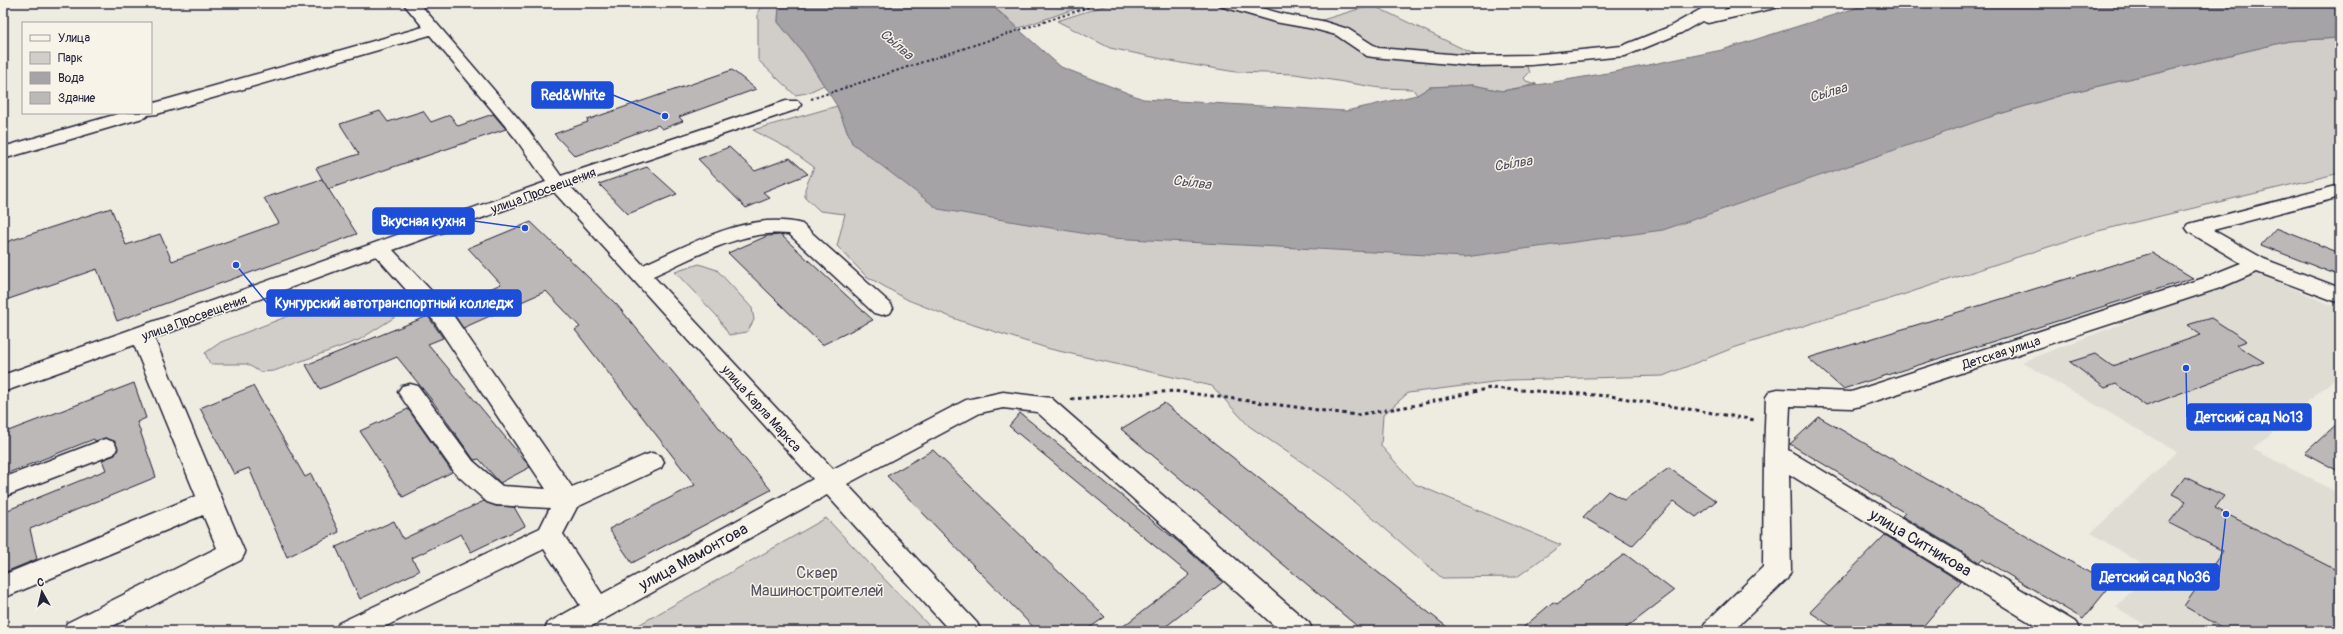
<svg xmlns="http://www.w3.org/2000/svg" width="2343" height="634" font-family="Pangolin,sans-serif">
<style>
.built{fill:#dfdcd4}
.green{fill:#d1cdc9;stroke:#7a7882}
.water{fill:#a6a3a6;stroke:#716f7b}
.building{fill:#bbb8b7;stroke:#22223b}
.lines{fill:none;stroke-linecap:round;stroke-linejoin:round}
.minor-casing{stroke:#22223b;stroke-width:3}
.path-far1{stroke:#22223b;stroke-width:2;stroke-dasharray:2.5 2.5;stroke-linecap:butt}
.path{stroke:#22223b;stroke-width:3;stroke-dasharray:3.5 3.5;stroke-linecap:butt}
.minor{fill:#f7f3e8;fill-rule:evenodd}
.labels{text-anchor:middle;stroke-width:3;stroke-linejoin:round;paint-order:stroke}
.street-label{font-size:13px;fill:#22223b;stroke:#f7f3e8}
.water-label{font-size:14px;font-style:italic;fill:#504f60;stroke:#f7f3e8}
.near-street-label{font-size:16px;fill:#22223b;stroke:#f7f3e8}
.near-park-label{font-size:16px;fill:#575566;stroke:#f7f3e8}
.leader{fill:none;stroke:#1d4ed8;stroke-width:1.5}
.callout-dot{fill:#1d4ed8;stroke:#f7f3e8;stroke-width:1.5}
.callout{fill:#1d4ed8;stroke:#1d4ed8;stroke-width:1.5}
.callout-label{font-size:14px;text-anchor:middle;font-weight:bold;fill:#fff}
</style>
<rect width="100%" height="100%" fill="#eeebe1"/>
<filter id="ink" filterUnits="userSpaceOnUse"><feTurbulence type="fractalNoise" baseFrequency=".025" numOctaves="2"/><feDisplacementMap in="SourceGraphic" scale="8" xChannelSelector="R" yChannelSelector="G"/><feConvolveMatrix kernelMatrix="1 2 1 2 8 2 1 2 1" color-interpolation-filters="sRGB"/></filter>
<g filter="url(#ink)">
<path class="built" d="M2257,272L2340,309V374L2253,449L2340,494V631H2155L2116,607L2152,570L2091,533L2177,452L2022,362Z"/>
<g class="green">
<path d="M762,3H779L778,22L804,54L824,85L807,93L795,95L758,60V12Z"/>
<path d="M989,3H1092L1019,28Z"/>
<path d="M1113,3H1224L1279,20C1295,30 1318,28 1336,33C1348,37 1357,49 1370,53C1420,67 1474,64 1526,65L1530,72L1524,78L1526,81L1537,84L1502,91L1473,85L1430,87L1417,95L1413,89L1380,88L1295,74L1236,72L1181,63L1110,48L1057,21Z"/>
<path d="M1372,5L1484,59L1374,49L1342,27L1319,21Z"/>
<path d="M2340,38V173L2094,232L1890,299L1733,348L1663,376L1509,380L1408,393L1383,415L1381,446L1415,484L1561,545L1517,577L1442,578L1331,482L1249,426L1212,386L1050,349L961,321L908,300L866,276L837,246L845,214L820,211L805,197V189L814,167L789,149L753,130L837,106L852,143L1990,117L2065,94L2289,41Z"/>
<path d="M699,264L717,270L752,308L754,320L747,332L729,335L717,316L675,272Z"/>
<path d="M345,294L395,317L359,340L274,371L260,372L247,364H210L205,353L221,342Z"/>
<path d="M826,518L934,631H628Z"/>
</g>
<path class="water" d="M779,3H989L1061,67L1143,99L1346,111L1417,95L1430,87L1473,85L1502,91L1619,71L1722,50L1872,3H2340V38L2289,41L2065,94L1990,117L1663,230L1465,257L1111,238L938,209L852,143L837,106L804,54L778,22Z"/>
<g class="building">
<path d="M732,70L756,89L679,117L683,121L662,129L658,125L575,156L554,134L588,122L587,120Z"/>
<path d="M380,111L388,122L423,111L431,122L450,115L458,126L493,114L506,129L328,189L316,168L359,154L340,124Z"/>
<path d="M729,147L755,171L790,158L808,174L763,192L770,198L746,208L698,159Z"/>
<path d="M647,167L677,194L628,214L599,184Z"/>
<path d="M322,179L357,234L117,321L97,269L3,301V243L111,208L126,245L160,234L172,261L279,223L264,198Z"/>
<path d="M531,222L617,305L771,490L632,563L609,529L695,485L575,330L580,327L546,291L463,328L449,307L501,284L468,248Z"/>
<path d="M2276,228L2340,253V276L2261,245Z"/>
<path d="M781,235L873,320L822,345L728,253L767,236Z"/>
<path d="M2152,253L2193,278L1843,389L1808,358Z"/>
<path d="M428,316L443,338L428,344L530,467L500,483L479,459L474,460L431,399L397,357L320,389L306,365Z"/>
<path d="M2211,318L2247,341L2236,345L2264,362L2146,406L2116,384L2105,388L2070,362L2095,354L2112,366L2201,335L2187,325Z"/>
<path d="M134,383L146,418L137,422L156,477L30,529L37,559L3,573V512L106,470L102,460L115,455L118,449L114,441L105,438L95,441L94,439L3,475V433Z"/>
<path d="M253,386L305,477L311,474L339,532L287,557L249,468L234,474L200,408Z"/>
<path d="M1164,403L1452,631H1363L1121,429Z"/>
<path d="M408,409L452,472L403,497L360,431Z"/>
<path d="M1020,413L1181,544L1223,582L1160,631H1117L1190,575L1009,426Z"/>
<path d="M1819,417L2111,585L2083,619L1982,559L1979,562L1902,516L1905,513L1790,444Z"/>
<path d="M2340,421V472L2305,453Z"/>
<path d="M933,450L1105,617L1085,631H1037L887,476Z"/>
<path d="M1669,468L1716,501L1696,517L1674,501L1632,546L1583,517L1608,491L1624,500Z"/>
<path d="M2185,477L2224,496L2215,508L2340,572V631H2228L2184,606L2223,551L2169,523L2186,501L2172,494Z"/>
<path d="M484,501L496,506L514,507L525,526L471,552L461,534L412,558L419,571L360,599L336,547L394,521L403,539Z"/>
<path d="M1885,535L1961,582L1919,631H1839L1810,612Z"/>
<path d="M1625,554L1674,591L1622,631H1519L1553,602L1557,604Z"/>
</g>
<g class="lines">
<g class="minor-casing">
<g id="minor">
<path d="M403,3H419L529,131L561,176L786,101H798L801,105L798,109L570,186L643,265C691,244 749,210 802,224L890,303L893,308L890,313L882,315L874,313L789,234C742,229 695,257 653,276L833,469L966,400L1003,392L1051,398L1309,623L1313,631H1280L1037,412L1003,408L980,413L847,484L977,623L981,631H950L827,495L583,631H544L548,623L580,605L544,549L376,631H335L339,623L540,528L550,508L496,505L487,502L455,473L402,398L398,392L402,386L410,384L418,386L473,461L502,486L546,489L434,321L376,256L154,338L245,553L241,560L103,631H63L67,623L217,548L203,515L3,598V575L196,496L134,345L3,392V375L546,182L516,139L430,35L157,114L148,115L146,117L3,159V147L121,113H151V104L423,27ZM554,192L813,479L602,594L563,534L577,507L661,468L664,462L661,456L652,453L643,456L572,487L450,311L393,250Z"/>
<path d="M1218,3H1243L1283,14L1322,21L1348,29L1378,48L1472,56L1531,55L1622,46L1669,27L1712,3H1732L1723,10L1754,3H1783L1781,6L1775,8L1708,23L1702,21L1681,33L1625,56L1531,65L1472,66L1373,57L1367,56L1336,35L1314,29L1275,22L1220,6Z"/>
<path d="M2340,185V197L2213,230L2264,259L2340,288V303L2257,272L2220,288L1860,406L1852,408L1790,406L1788,450L2077,623L2081,631H2044L1789,474L1791,571L1787,579L1733,631H1701L1705,623L1763,567L1764,454L1766,397L1770,391L1778,389L1851,392L2204,278L2241,263L2189,232L2186,228L2189,224Z"/>
<path d="M105,439L114,442L117,448L114,454L3,497V478Z"/>
</g>
</g>
<path class="path-far1" d="M811,99L1101,3"/>
<path class="path" d="M1071,399L1174,391L1356,415L1417,405L1490,388L1610,396L1755,420"/>
<use href="#minor" class="minor"/>
</g>
</g>
<g class="labels">
<g class="street-label">
<text transform="translate(543 190) rotate(-20)" y="5">улица Просвещения</text>
<text transform="translate(194 317) rotate(-20)" y="5">улица Просвещения</text>
<text transform="translate(2001 352) rotate(-18)" y="5">Детская улица</text>
<text transform="translate(762 408) rotate(48)" y="5">улица Карла Маркса</text>
</g>
<g class="water-label">
<text transform="translate(897 44) rotate(41)" y="5">Сы́лва</text>
<text transform="translate(1828 92) rotate(-16)" y="5">Сы́лва</text>
<text transform="translate(1513 163) rotate(-9)" y="5">Сы́лва</text>
<text transform="translate(1192 182) rotate(7)" y="5">Сы́лва</text>
</g>
<g class="near-street-label">
<text transform="translate(1921 542) rotate(31)" y="6">улица Ситникова</text>
<text transform="translate(693 556) rotate(-29)" y="6">улица Мамонтова</text>
</g>
<g class="near-park-label">
<text x="817" y="578">Сквер<tspan x="817" dy="18">Машиностроителей</tspan></text>
</g>
</g>
<path class="leader" d="M665 116L613 95M525 228L474 221M236 265L267 303M2186 368L2187 417M2226 514L2219 577"/>
<g class="callout-dot">
<circle cx="665" cy="116" r="4"/>
<circle cx="525" cy="228" r="4"/>
<circle cx="236" cy="265" r="4"/>
<circle cx="2186" cy="368" r="4"/>
<circle cx="2226" cy="514" r="4"/>
</g>
<g class="callout">
<rect x="532" y="82" width="81" height="26" rx="4"/>
<rect x="373" y="208" width="101" height="26" rx="4"/>
<rect x="267" y="290" width="254" height="26" rx="4"/>
<rect x="2187" y="404" width="124" height="26" rx="4"/>
<rect x="2092" y="564" width="127" height="26" rx="4"/>
</g>
<g class="callout-label">
<text x="573" y="100">Red&amp;White</text>
<text x="423" y="226">Вкусная кухня</text>
<text x="394" y="308">Кунгурский автотранспортный колледж</text>
<text x="2249" y="422">Детский сад №13</text>
<text x="2155" y="582">Детский сад №36</text>
</g>
<rect width="2343" height="634" fill="none" stroke="#f7f3e8" stroke-width="16"/>
<rect x="8" y="8" width="2327" height="618" fill="none" stroke="#22223b" stroke-width="1.5" filter="url(#ink)"/>
<rect x="22" y="22" width="130" height="92" fill="#f7f3e8" stroke="#a29fa3"/>
<rect x="30" y="35" width="20" height="6" fill="#f7f3e8" stroke="#a29fa3"/>
<text x="58" y="42" font-size="12" fill="#22223b">Улица</text>
<rect x="30" y="52" width="20" height="12" fill="#d1cdc9" stroke="#a29fa3"/>
<text x="58" y="62" font-size="12" fill="#22223b">Парк</text>
<rect x="30" y="72" width="20" height="12" fill="#a6a3a6" stroke="#a29fa3"/>
<text x="58" y="82" font-size="12" fill="#22223b">Вода</text>
<rect x="30" y="92" width="20" height="12" fill="#bbb8b7" stroke="#a29fa3"/>
<text x="58" y="102" font-size="12" fill="#22223b">Здание</text>
<g transform="translate(42 592) rotate(352)" stroke="#f7f3e8" stroke-width="3" paint-order="stroke">
<path d="M0-3L7 15L0 10L-7 15Z" fill="#22223b"/>
<text y="-6" font-size="11" font-weight="bold" text-anchor="middle" fill="#22223b">С</text>
</g>
</svg>
